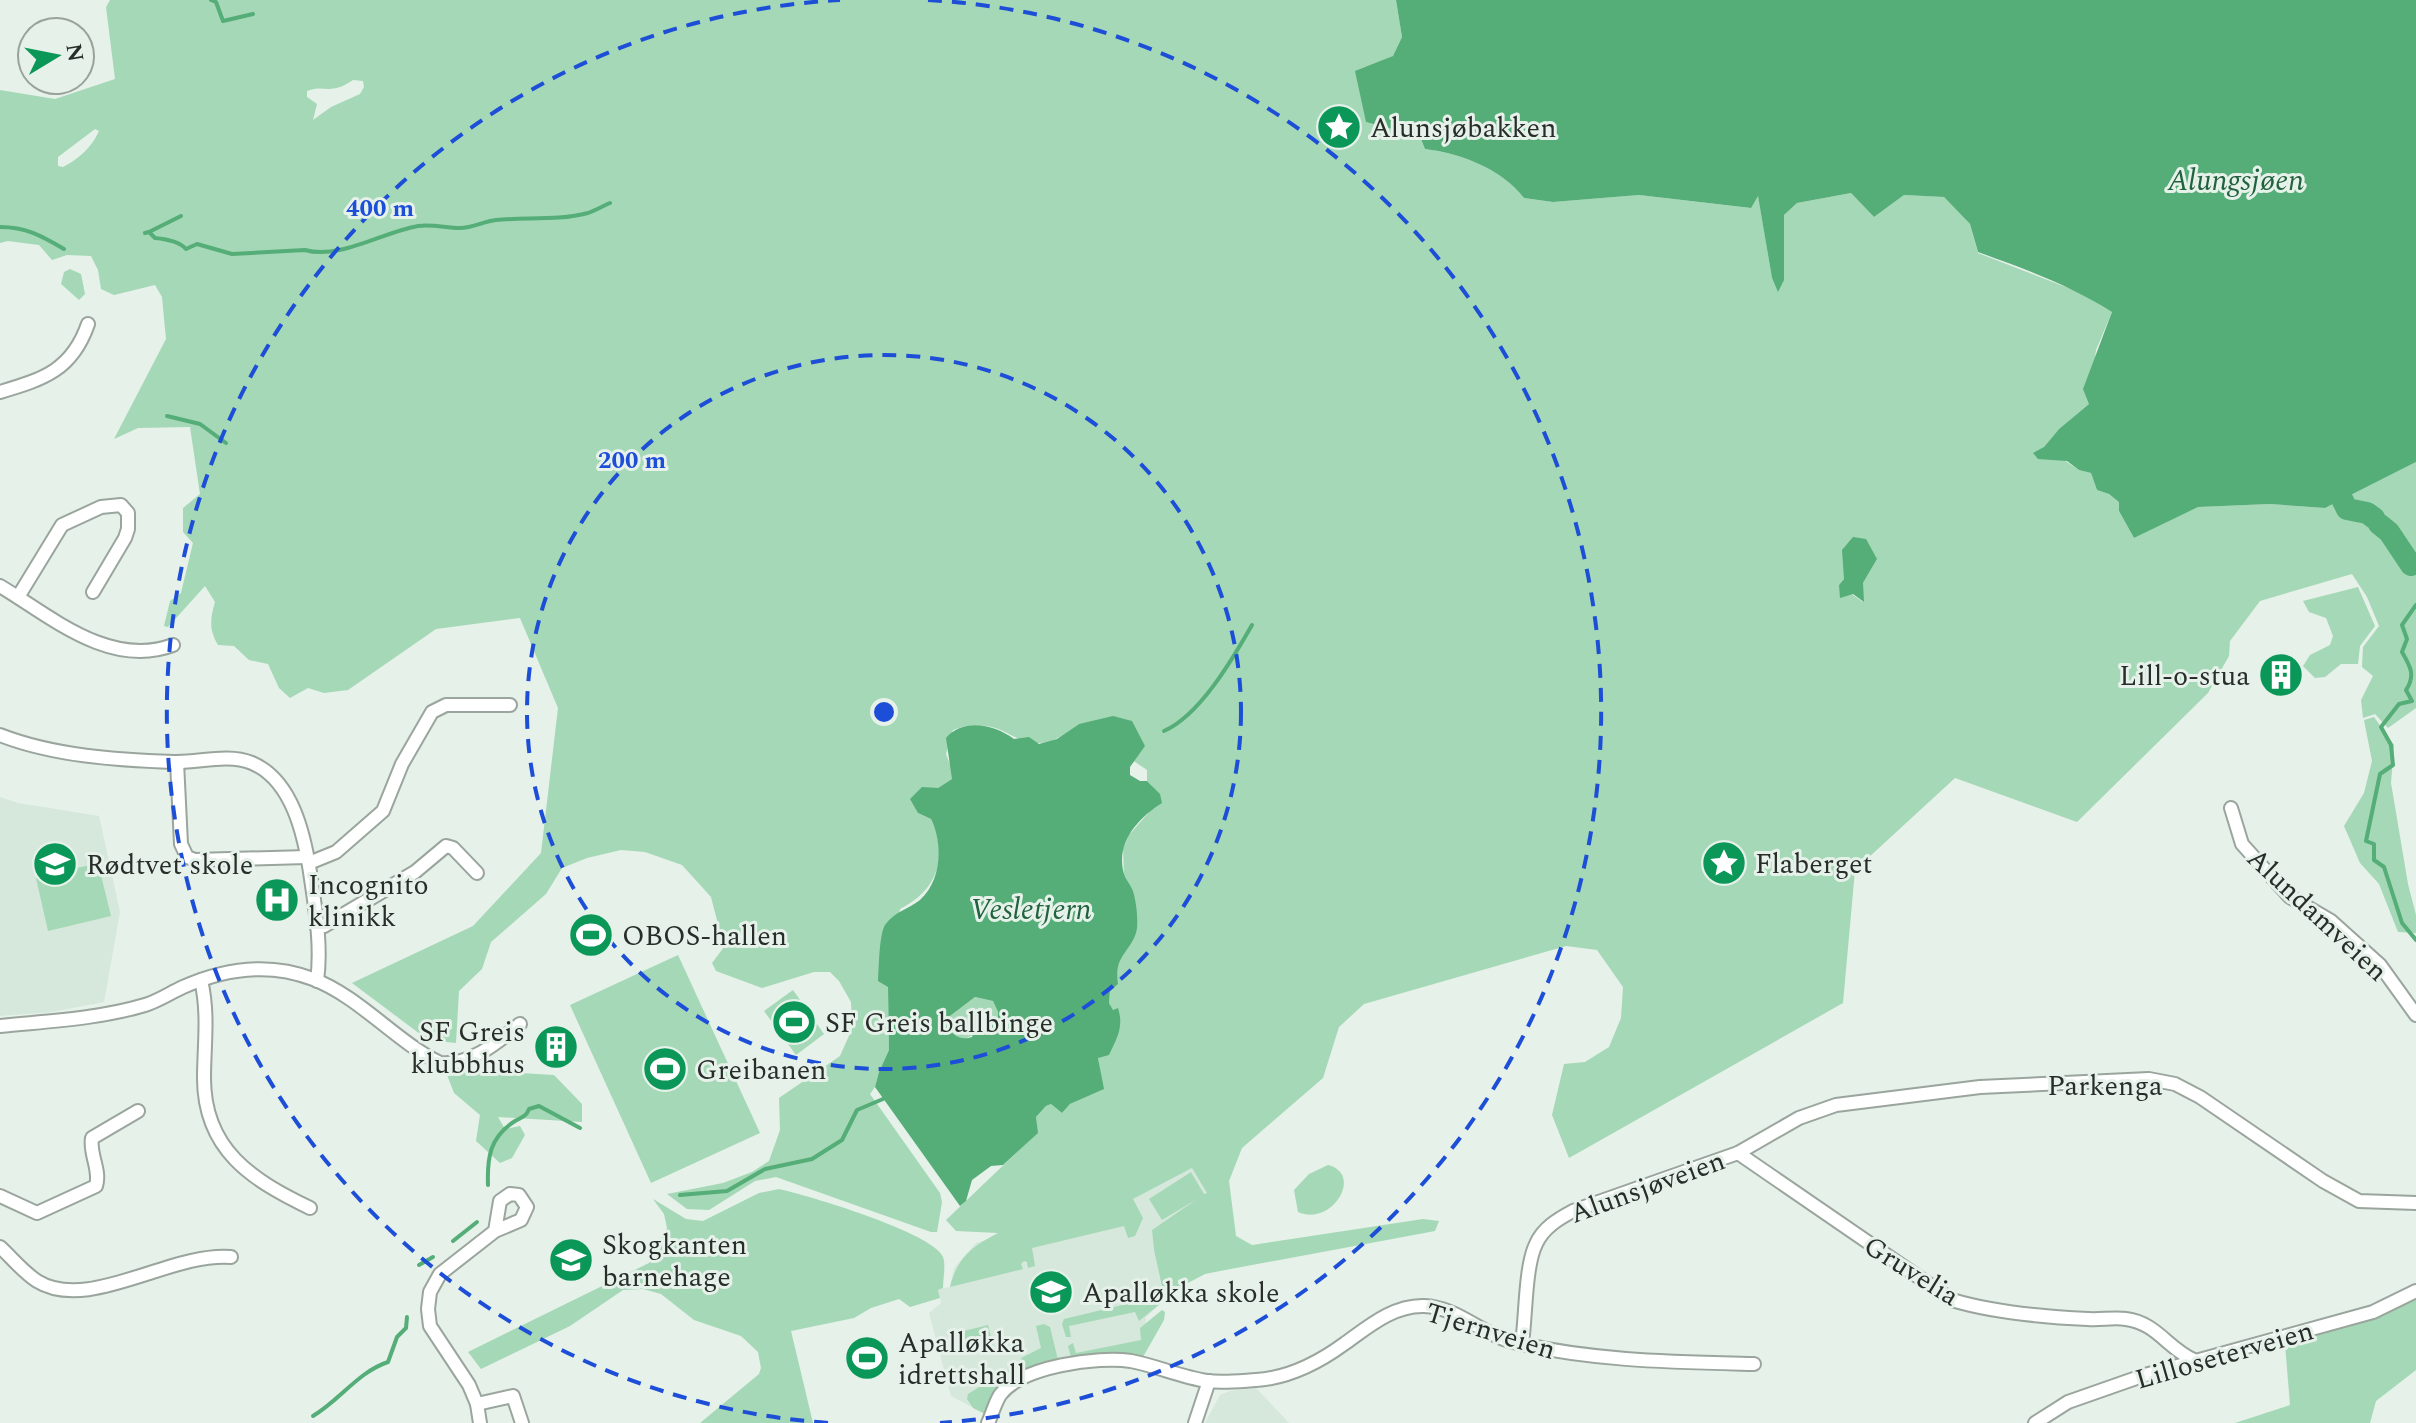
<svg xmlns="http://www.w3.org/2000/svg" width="2416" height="1423" font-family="Spectral,serif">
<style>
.built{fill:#d5e8db}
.green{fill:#a5d8b6;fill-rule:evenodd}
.water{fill:#55ad78;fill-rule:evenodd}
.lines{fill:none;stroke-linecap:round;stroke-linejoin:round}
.stream{stroke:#55ad78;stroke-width:4}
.river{stroke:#55ad78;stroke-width:22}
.minor-casing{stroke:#9aa59d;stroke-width:16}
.minor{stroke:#fff;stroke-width:12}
.ring{fill:none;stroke:#1d4ed8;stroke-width:4;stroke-dasharray:14 10}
.labels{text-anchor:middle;stroke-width:6;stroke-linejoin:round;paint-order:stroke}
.poi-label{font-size:28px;fill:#282d29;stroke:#e5f1e9;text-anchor:start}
.street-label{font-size:28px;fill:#282d29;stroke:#e5f1e9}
.water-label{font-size:30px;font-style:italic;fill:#22623e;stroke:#e5f1e9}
.centre{fill:#1d4ed8;stroke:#e5f1e9;stroke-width:4}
.ring-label{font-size:24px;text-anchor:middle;font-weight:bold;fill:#1d4ed8;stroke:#e5f1e9;stroke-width:6;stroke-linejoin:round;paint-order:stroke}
</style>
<rect width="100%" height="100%" fill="#e5f1e9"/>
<g class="built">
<path d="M0,797L18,803L99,816L120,912L104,1002L52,1012L0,1016Z"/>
<path d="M1192,1168L1208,1192L1152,1230L1154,1250L1166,1299L1146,1317L1143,1357L1094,1354L1057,1360L991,1404L985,1414L951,1396L929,1313L941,1303L938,1289L950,1287L954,1268L976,1243L1133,1199Z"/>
<path d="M1256,1388L1289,1423H1205L1220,1395L1230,1391Z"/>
</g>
<g class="green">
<path d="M110,0H1396L1402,37L1393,56L1370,67L1366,122L1420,138L1425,149C1460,153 1502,169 1524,198L1553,202L1639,195L1750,208L1758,195L1772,278L1778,291L1784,215L1797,203L1851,193L1874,217L1904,195L1944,197L1970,224L1978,253L2084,294L2112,312L2096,350L2089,404L2059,429L2044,447L2079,470L2091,473L2097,490L2109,494L2120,502L2119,511L2134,538L2197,507L2270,504L2325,508L2416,462V708L2388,728L2375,714L2363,718L2361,700L2373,676L2362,667L2363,647L2379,626L2367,597L2352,574L2260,601L2230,641L2229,656L2208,693L2077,822L1955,778L1855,870L1843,1003L1569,1158L1552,1115L1564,1064L1585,1062L1609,1047L1621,1018L1623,987L1597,950L1566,946L1364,1004L1339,1027L1323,1078L1242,1148L1229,1181L1236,1236L1252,1245L1423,1219L1439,1221L1435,1231L1220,1271L1205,1274L1165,1295L1166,1299L1139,1321L1135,1312L1069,1326L1071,1337H1066L1062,1324L1064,1319L1164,1295L1154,1250L1152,1230L1197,1199L1162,1220L1149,1199L1191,1172L1204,1194L1207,1193L1192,1168L1133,1199L1143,1218L1135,1236L1128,1238L1124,1226L1032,1248L1035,1266L1028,1268L1027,1262L1024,1261L1021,1264L1023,1269L950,1287C957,1258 972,1246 998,1233L956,1231L946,1220L1037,1133L1036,1117L1046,1106L1051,1104L1062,1113L1070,1104L1103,1089L1098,1058L1117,1009L1113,1011L1109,1003L1110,991L1123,951L1131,943L1136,907L1133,891L1124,874L1123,849L1129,835L1150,811L1152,786L1147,781V770L1079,724C1067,732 1055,743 1039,743C1024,744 1016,737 1003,731C988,724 969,724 953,730L946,754L952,770V779L938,788L918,813L931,819C949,857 937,891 900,909L888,986L889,1050L879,1072L875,1087L870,1094L940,1193L942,1202L937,1232H931L776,1177L755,1181L709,1210L687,1209L667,1194L723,1183L752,1172L769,1161L780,1130L779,1098L840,1056L852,1029L851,1002L839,981L830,972H814L762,988L716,971L712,963L724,947L711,897L682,865L645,852L621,850L587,858L562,868L546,894L491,942L482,969L459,991L456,1043L428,1040L352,983L473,926L541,853L558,708L520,618L436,629L348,690L324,693L308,688L290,698L279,688L268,664L249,660L234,646L218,645C209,630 210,619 215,602L205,586L168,627L164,626L170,601L181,593L193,543L183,532V508L200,494L190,427L138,428L114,439L166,339L162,297L155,285L114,295L101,289L98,270L91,256L67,255L52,260L39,245L8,241L0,243V90L55,99L115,79L106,7ZM353,80L363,81L364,87L360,94L331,107L313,120L317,104L307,97V91C325,84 330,96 353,80ZM95,129L99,131C92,147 79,159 63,167L58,166V157ZM1877,559L1863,583V602L1839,585L1844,579Z"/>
<path d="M70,269L81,274L85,294L79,300L61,284L64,272Z"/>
<path d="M2358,587L2375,626L2360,646L2358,664H2341L2325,677L2315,678L2303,666L2310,655L2330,645L2333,636L2326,618L2309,612L2303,601Z"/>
<path d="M2374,717L2394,745L2391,783L2408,884L2416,915V933L2398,932L2379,884L2360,863L2344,826L2364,793L2372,761L2364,720Z"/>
<path d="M98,863L111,916L48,931L36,878Z"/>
<path d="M678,955L760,1133L651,1183L570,1005Z"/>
<path d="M793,990L824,1034L796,1055L764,1011Z"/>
<path d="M975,997L993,1001L998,1012V1022L965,1039L953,1036L946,1026V1019Z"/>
<path d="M461,1055L473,1070L554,1075L582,1104V1122L498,1117L505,1129L520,1126L525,1135L512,1158L500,1163L476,1141L480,1115L454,1093L444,1067Z"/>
<path d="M1328,1165C1364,1174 1332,1227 1298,1212L1294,1190L1309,1174Z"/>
<path d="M779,1189C807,1195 934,1233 943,1257C946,1265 943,1279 943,1288L938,1290L940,1298L910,1307L899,1299L871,1308L854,1318L791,1331L813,1423H700L759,1374L761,1368L758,1352L741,1336L694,1320L661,1294L643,1289L623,1290L570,1326L481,1369L468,1352L649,1263L667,1228L664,1214L653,1199L686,1219L703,1221L759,1193Z"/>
<path d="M2416,1298V1370L2376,1401L2370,1423H2235L2290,1405L2285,1344L2370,1319Z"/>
<path d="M1162,1310L1165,1312L1164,1320L1143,1357L1114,1353L1071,1357L1068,1346L1073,1343L1076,1353L1141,1340L1140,1328Z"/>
<path d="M1044,1324L1050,1327L1058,1360C1031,1370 1002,1389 985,1414L973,1408L967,1399L968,1394L1007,1370L1023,1366L1021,1358L1041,1348L1036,1326Z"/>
<path d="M988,1325L993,1346L961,1354L956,1333Z"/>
</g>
<g class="water">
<path d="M1396,0H2416V462L2325,508L2270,504L2198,507L2134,538L2119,511V502L2109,494L2097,490L2091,473L2079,470L2067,461L2038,459L2033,453L2044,447L2059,429L2089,404L2083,389L2112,312C2070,285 2025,269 1978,252L1970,224L1944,197L1904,195L1874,217L1851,193L1797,203L1784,215V280L1778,292L1772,278L1758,196L1751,208L1639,195L1553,202L1524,198C1502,169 1460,153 1425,149L1420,137L1366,122L1355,71L1393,56L1402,37Z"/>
<path d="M1853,537L1866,539L1877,559L1863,583L1864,602L1853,594L1840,598L1839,585L1844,579L1842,550Z"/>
<path d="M1113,716L1132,721L1145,746L1130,767V775L1140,781H1147L1160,794L1162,803C1138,818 1115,843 1124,874C1126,880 1131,885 1133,891C1136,901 1138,916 1137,928C1134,950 1113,954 1118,984L1110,991L1109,1003L1113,1010L1118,1008C1124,1027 1117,1038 1109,1055L1098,1058L1104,1089L1070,1104L1062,1113L1051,1104L1046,1106L1036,1117L1038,1133L1003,1165L991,1166L972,1180L966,1201L960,1206L875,1087L879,1072L889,1050L888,987L878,981C879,968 879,935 885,925C895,911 909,909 920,900C942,880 943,843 931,819L918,813L910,799L922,787L938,788L952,779L946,738C963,718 994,724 1014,739L1029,737L1039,744L1057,739L1079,724ZM975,997L993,1001L998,1012V1022L985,1030L974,1031L972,1037C960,1041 953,1035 946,1026V1019Z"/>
</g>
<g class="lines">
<g class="stream">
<path d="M211,0L216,2L223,21L253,14"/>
<path d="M0,227C26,227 42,236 64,249"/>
<path d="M149,232L181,216"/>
<path d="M145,233L149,232L155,238C166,239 179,241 186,249L197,244L232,254L305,250C339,260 383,232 418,226C433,224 446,228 460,228C473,228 484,221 496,220C526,217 558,221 588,213C596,210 603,206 610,203"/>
<path d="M167,416L200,424L226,443"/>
<path d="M2416,605L2402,625L2407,639L2402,652C2410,666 2416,675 2406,690L2412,701L2399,704L2381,727L2391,745L2393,765L2380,774L2366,841L2374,844V860L2384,867L2402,923L2416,940"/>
<path d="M1164,731C1200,715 1232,660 1252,625"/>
<path d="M488,1185C487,1157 490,1137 515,1121C522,1117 526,1117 529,1109L539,1106L580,1128"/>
<path d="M680,1195L727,1191L765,1169L812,1159L842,1140L857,1110L883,1099"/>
<path d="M453,1241L477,1222"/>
<path d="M419,1265L433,1257"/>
<path d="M313,1416C340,1400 358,1372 388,1362L397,1337L406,1328L407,1317"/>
</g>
<g class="river">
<path d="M2342,499L2347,509L2367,513L2374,518"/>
<path d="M2379,524L2389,532L2411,565"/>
</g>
<g class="minor-casing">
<g id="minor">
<path d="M0,392C44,379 72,370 88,324"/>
<path d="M0,586C50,616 110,669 173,645"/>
<path d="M18,597L62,525L101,507L121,505L128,513V529L125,538L93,592"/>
<path d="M0,735C54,756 117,760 174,762C199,763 227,753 252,763C292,780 304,834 310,872C315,907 322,945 317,981"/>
<path d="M177,762L181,844L187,857L195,860L307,857"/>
<path d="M2231,808L2242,844L2268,873L2290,897L2331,921L2380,965L2416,1015"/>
<path d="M309,863L336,852L383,811L402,764L432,712L446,705H510"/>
<path d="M317,927L324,926L415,872L446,846L453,848L477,873"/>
<path d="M201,980C209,1014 204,1045 204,1078C204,1150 252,1180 310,1208"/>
<path d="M0,1026C48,1021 98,1019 145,1005C158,1001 170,993 183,987C226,968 269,962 313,979C360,997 395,1041 440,1063C470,1066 498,1042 520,1024"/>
<path d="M1738,1153L1952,1300C1995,1313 2044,1317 2088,1319C2101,1320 2114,1317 2126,1319C2157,1323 2168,1349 2194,1360"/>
<path d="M0,1196L37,1213L96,1186C101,1170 89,1154 92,1138L138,1111"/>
<path d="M0,1247C12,1258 23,1272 37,1281C88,1313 170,1252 231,1257"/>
<path d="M1522,1343C1526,1316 1525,1266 1536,1244C1543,1228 1558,1219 1573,1211L1738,1153L1799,1118L1836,1105L1980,1087L2149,1079L2175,1084L2200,1097L2323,1181L2359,1201L2416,1203"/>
<path d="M477,1404L513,1396L522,1423"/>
<path d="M480,1423L477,1404L469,1385L430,1326L428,1309L430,1292L440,1274L495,1231L521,1220L527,1207L519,1195L510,1194L500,1201L495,1231"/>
<path d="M988,1423C992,1414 995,1403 1000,1395C1022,1366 1098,1356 1131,1361C1157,1366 1181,1377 1207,1381C1223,1383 1240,1381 1256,1380C1288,1378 1318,1363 1344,1344C1368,1327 1393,1305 1424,1306C1457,1307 1481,1334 1513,1342C1591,1361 1673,1362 1754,1364"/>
<path d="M1195,1423L1209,1381"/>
<path d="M2035,1423L2068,1402L2145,1375L2373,1312L2416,1291"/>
</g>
</g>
<use href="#minor" class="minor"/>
</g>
<g class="ring">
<circle cx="884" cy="712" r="357"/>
<path d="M828 1423A713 713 0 0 1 840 0M928 0A713 713 0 0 1 940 1423"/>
</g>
<defs>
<g id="sight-disc" transform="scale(2.3)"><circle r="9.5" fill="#0a9758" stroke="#e5f1e9"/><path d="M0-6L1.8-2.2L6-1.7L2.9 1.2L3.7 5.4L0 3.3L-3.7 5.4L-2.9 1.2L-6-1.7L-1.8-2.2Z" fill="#fff"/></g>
<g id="building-disc" transform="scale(2.3)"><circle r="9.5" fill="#0a9758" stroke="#e5f1e9"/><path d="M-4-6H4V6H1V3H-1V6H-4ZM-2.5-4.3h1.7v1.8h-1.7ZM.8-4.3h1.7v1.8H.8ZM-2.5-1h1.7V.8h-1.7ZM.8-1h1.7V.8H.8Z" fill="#fff"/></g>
<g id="school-disc" transform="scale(2.3)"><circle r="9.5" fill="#0a9758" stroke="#e5f1e9"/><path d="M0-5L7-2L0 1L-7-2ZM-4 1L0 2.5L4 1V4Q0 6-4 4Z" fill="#fff"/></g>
<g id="hospital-disc" transform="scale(2.3)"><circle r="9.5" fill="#0a9758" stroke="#e5f1e9"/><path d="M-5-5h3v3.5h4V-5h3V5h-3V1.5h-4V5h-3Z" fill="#fff"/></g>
<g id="stadium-disc" transform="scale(2.3)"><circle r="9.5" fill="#0a9758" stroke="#e5f1e9"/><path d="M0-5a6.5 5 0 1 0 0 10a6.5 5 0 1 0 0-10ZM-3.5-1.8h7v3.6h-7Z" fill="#fff"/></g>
</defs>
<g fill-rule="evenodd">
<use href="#sight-disc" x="1339" y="127"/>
<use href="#building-disc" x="2281" y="675"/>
<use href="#sight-disc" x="1724" y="863"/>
<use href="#school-disc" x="55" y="864"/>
<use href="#hospital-disc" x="277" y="900"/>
<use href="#stadium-disc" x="591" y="935"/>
<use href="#stadium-disc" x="794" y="1022"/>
<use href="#building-disc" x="556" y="1047"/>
<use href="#stadium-disc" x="665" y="1069"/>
<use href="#school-disc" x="571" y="1260"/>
<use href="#school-disc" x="1051" y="1292"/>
<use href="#stadium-disc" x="867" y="1358"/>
</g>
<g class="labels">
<g class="poi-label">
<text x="1370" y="137">Alunsjøbakken</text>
<text x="2250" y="685" text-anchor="end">Lill-o-stua</text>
<text x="1755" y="873">Flaberget</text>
<text x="86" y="874">Rødtvet skole</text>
<text x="308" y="894">Incognito<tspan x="308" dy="32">klinikk</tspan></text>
<text x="622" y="945">OBOS-hallen</text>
<text x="825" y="1032">SF Greis ballbinge</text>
<text x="525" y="1041" text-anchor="end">SF Greis<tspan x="525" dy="32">klubbhus</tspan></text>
<text x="696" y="1079">Greibanen</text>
<text x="602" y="1254">Skogkanten<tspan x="602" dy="32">barnehage</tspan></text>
<text x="1082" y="1302">Apalløkka skole</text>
<text x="898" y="1352">Apalløkka<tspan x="898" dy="32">idrettshall</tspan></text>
</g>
<g class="street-label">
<text transform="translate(2318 914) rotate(43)" y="10">Alundamveien</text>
<text x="2105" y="1095">Parkenga</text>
<text transform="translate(1647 1186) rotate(-20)" y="10">Alunsjøveien</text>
<text transform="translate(1912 1270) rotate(32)" y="10">Gruvelia</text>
<text transform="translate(1491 1330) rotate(17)" y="10">Tjernveien</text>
<text transform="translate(2224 1354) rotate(-16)" y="10">Lilloseterveien</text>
</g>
<g class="water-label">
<text x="2236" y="190">Alungsjøen</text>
<text x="1031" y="919">Vesletjern</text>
</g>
</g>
<circle cx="884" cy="712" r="12" class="centre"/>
<g class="ring-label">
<text x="380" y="216">400 m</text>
<text x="632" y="468">200 m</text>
</g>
<g transform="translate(56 56) rotate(80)"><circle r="38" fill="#e5f1e9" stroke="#99a39c" stroke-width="2"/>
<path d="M0-6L14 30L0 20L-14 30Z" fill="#0a9758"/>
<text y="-12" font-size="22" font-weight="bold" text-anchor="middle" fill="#282d29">N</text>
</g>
</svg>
